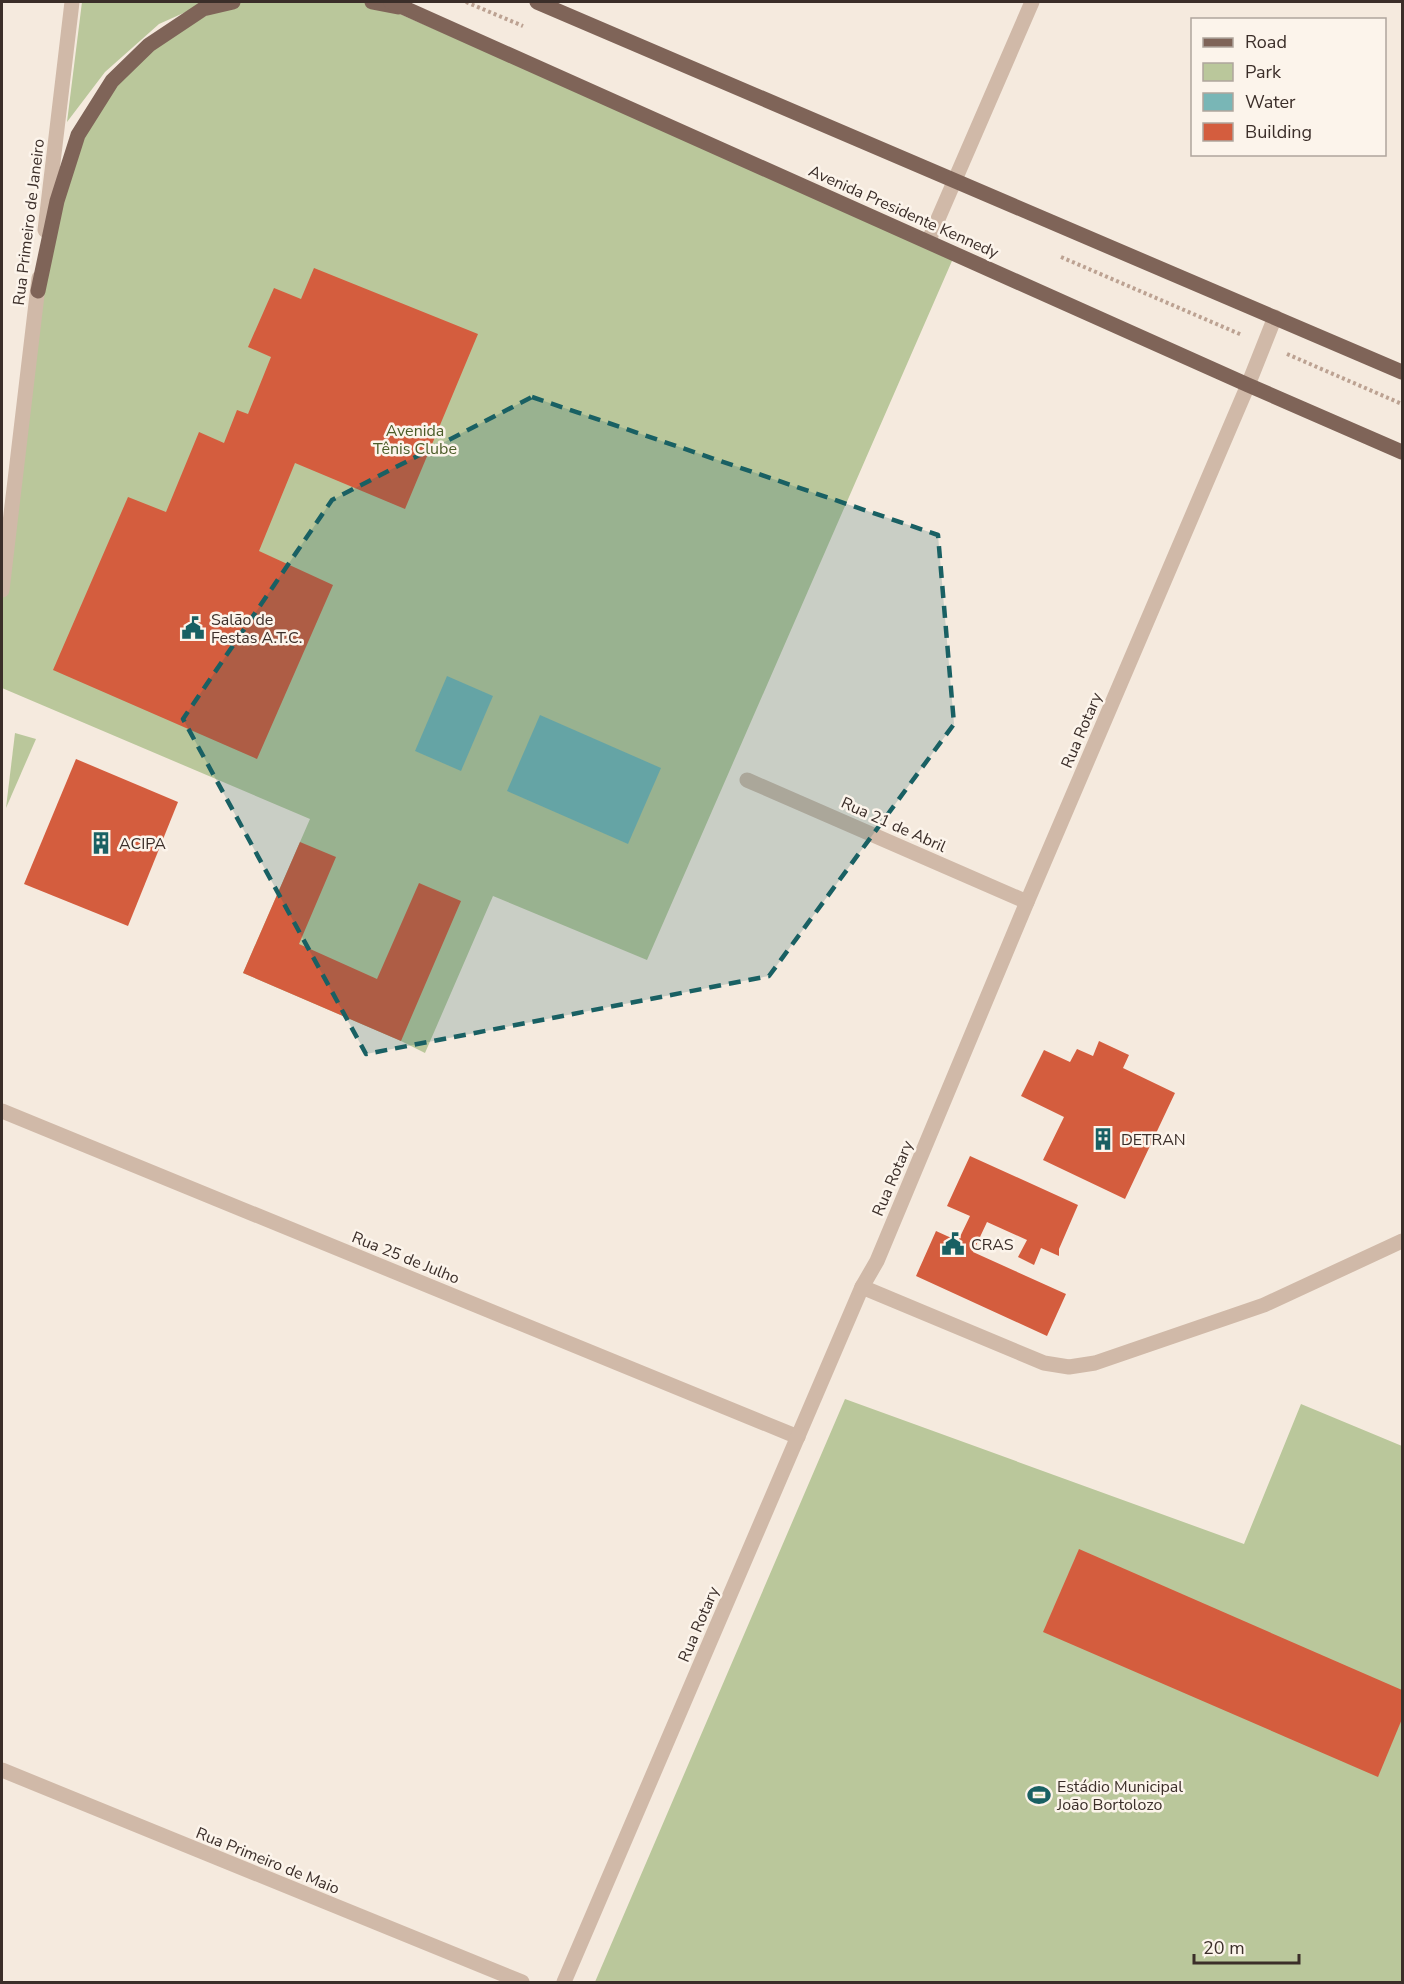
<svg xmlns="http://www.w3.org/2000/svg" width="1404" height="1984" font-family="'Nunito Sans',sans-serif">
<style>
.green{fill:#bac79b}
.water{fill:#79b6b6}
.building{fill:#d45d3e}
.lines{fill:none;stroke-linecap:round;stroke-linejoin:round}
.path{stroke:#bca292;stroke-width:4;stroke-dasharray:3 3;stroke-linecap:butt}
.minor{stroke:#d0b9a8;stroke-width:15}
.major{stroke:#7f6458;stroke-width:15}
.marked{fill:#196063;fill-opacity:0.2;stroke:#196063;stroke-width:4.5;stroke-dasharray:12 8;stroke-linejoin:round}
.labels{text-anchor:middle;stroke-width:5;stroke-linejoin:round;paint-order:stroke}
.street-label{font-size:16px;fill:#3b2e29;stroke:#fcf4eb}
.park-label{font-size:16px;fill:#4c5d29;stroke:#fcf4eb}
.poi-label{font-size:16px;fill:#3b2e29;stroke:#fcf4eb;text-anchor:start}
</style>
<rect width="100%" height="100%" fill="#f5eade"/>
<g class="green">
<path d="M82,2H208L159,24L105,72L67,122Z"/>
<path d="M233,2H372L955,254L647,960L493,896L425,1053L401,1041L243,973L310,819L2,688V590L38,291L78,135L149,45Z"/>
<path d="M15,733L36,739L6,808Z"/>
<path d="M845,1399L1244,1544L1301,1404L1402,1446V1982H595Z"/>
</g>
<g class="water">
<path d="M447,676L493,696L461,771L415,751Z"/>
<path d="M540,715L661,768L628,844L507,791Z"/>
</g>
<g class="building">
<path d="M314,268L478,334L405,509L295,463L259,551L333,585L257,759L53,670L128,497L166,512L199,432L224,443L237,410L248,414L271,357L248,347L274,288L301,299Z"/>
<path d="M76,759L178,802L128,926L24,884Z"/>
<path d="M300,842L336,857L299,944L377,979L419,883L461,901L401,1041L243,973Z"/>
<path d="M1099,1041L1129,1055L1123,1068L1175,1093L1125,1199L1043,1160L1064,1117L1021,1096L1044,1050L1070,1062L1077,1049L1093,1056Z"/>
<path d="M970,1156L1078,1205L1059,1249V1256L1041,1248L1034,1265L1018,1257L1027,1240L987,1222L973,1252L1066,1294L1047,1336L916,1276L936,1231L958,1241L970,1216L947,1206Z"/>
<path d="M1079,1549L1402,1690V1719L1378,1777L1043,1632Z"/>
</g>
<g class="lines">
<g class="path">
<path d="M466,2L523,26"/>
<path d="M1061,257L1242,335"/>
<path d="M1287,354L1402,404"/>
</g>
<g class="minor">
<path d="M45,230L72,2"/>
<path d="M928,242L1032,2"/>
<path d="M2,590L39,278"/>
<path d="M747,780L1027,902"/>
<path d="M2,1111L798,1437"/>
<path d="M862,1287L1044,1363L1069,1367L1095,1363L1264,1305L1402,1241"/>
<path d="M2,1770L522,1982"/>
<path d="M564,1982L862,1287L877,1261L1027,902L1248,385L1275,317"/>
</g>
<g class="major">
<path d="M372,2L398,7"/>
<path d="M391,2L1248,385L1402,452"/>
<path d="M537,2L1402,372"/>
<path d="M38,291L57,201L78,135L112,81L149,45L203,9L233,2"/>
</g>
</g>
<path class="marked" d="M532,397L938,535L954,724L769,976L366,1054L183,719L332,500Z"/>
<defs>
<g id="civic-bare" transform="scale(1.8)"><path d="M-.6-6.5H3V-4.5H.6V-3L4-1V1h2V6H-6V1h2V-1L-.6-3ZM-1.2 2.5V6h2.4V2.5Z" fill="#196063" stroke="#fcf4eb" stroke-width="2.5" paint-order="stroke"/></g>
<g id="building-bare" transform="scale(1.8)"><path d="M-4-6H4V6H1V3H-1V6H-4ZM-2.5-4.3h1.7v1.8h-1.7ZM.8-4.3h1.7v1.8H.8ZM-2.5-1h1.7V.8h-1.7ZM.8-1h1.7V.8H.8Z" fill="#196063" stroke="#fcf4eb" stroke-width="2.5" paint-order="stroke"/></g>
<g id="stadium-bare" transform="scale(1.8)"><path d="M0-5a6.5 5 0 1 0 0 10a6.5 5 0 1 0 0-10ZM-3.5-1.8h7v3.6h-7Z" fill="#196063" stroke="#fcf4eb" stroke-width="2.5" paint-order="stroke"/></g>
</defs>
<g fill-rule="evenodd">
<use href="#civic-bare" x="193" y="628"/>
<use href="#building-bare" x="101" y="843"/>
<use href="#building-bare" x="1103" y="1139"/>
<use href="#civic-bare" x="953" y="1244"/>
<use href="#stadium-bare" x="1039" y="1795"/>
</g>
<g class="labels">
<g class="street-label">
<text transform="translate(904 211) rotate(24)" y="6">Avenida Presidente Kennedy</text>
<text transform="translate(28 222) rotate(-83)" y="6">Rua Primeiro de Janeiro</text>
<text transform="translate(1081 730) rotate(-67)" y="6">Rua Rotary</text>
<text transform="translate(894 824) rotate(24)" y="6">Rua 21 de Abril</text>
<text transform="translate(892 1178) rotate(-67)" y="6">Rua Rotary</text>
<text transform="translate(406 1257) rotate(22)" y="6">Rua 25 de Julho</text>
<text transform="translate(698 1624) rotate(-67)" y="6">Rua Rotary</text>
<text transform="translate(268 1860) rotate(22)" y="6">Rua Primeiro de Maio</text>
</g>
<g class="park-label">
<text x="415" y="436">Avenida<tspan x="415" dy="18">Tênis Clube</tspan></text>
</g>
<g class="poi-label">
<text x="211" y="625">Salão de<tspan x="211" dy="18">Festas A.T.C.</tspan></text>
<text x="119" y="849">ACIPA</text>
<text x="1121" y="1145">DETRAN</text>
<text x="971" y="1250">CRAS</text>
<text x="1057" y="1792">Estádio Municipal<tspan x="1057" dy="18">João Bortolozo</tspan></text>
</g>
</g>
<rect width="1404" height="1984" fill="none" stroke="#3b2e29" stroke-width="6"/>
<rect x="1191" y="18" width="195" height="138" fill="#fcf4eb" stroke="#afa59d" stroke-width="1.5"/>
<rect x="1203" y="38" width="30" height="9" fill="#7f6458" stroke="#afa59d" stroke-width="1.5"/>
<text x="1245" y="48" font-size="18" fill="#3b2e29">Road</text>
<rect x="1203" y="63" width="30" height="18" fill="#bac79b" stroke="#afa59d" stroke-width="1.5"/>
<text x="1245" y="78" font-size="18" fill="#3b2e29">Park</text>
<rect x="1203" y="93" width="30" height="18" fill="#79b6b6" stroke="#afa59d" stroke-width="1.5"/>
<text x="1245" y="108" font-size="18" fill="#3b2e29">Water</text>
<rect x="1203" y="123" width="30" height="18" fill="#d45d3e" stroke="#afa59d" stroke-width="1.5"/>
<text x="1245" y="138" font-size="18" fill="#3b2e29">Building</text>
<path d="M1194 1954v9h105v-9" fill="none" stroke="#3b2e29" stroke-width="3"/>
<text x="1203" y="1954" font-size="18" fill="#3b2e29" stroke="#fcf4eb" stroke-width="4.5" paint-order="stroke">20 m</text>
</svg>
